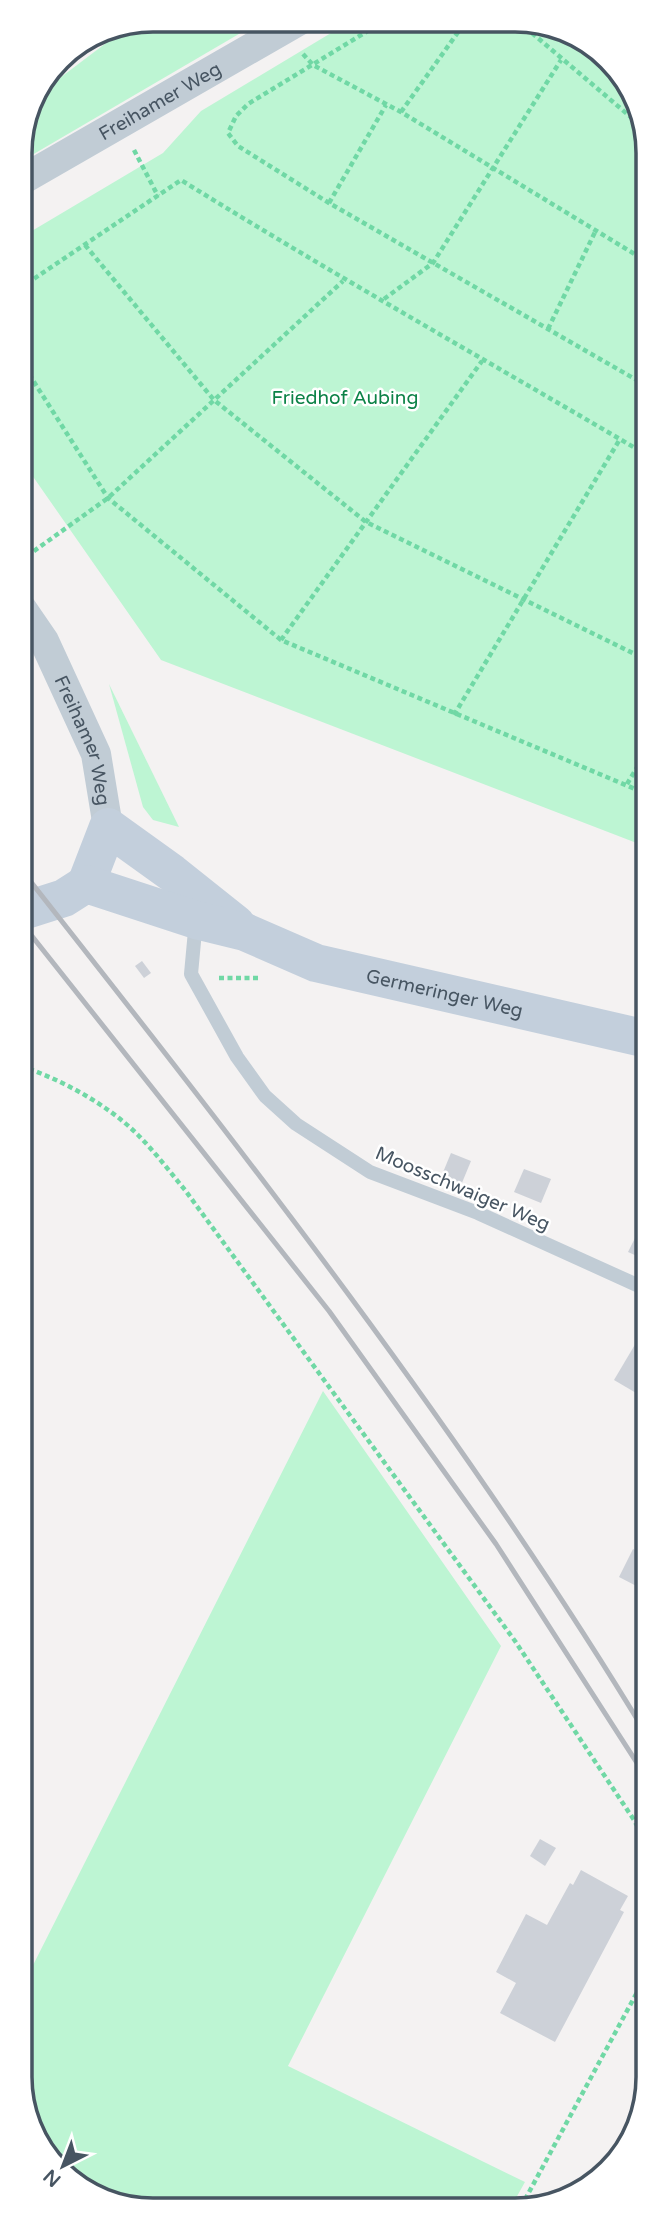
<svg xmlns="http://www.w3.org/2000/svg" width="668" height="2229" font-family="'Varela Round',sans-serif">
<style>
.green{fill:#bdf5d3}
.building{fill:#cdd1d8}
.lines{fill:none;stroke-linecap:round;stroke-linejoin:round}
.path{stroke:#70d8a5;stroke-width:4.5;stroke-dasharray:5 3.5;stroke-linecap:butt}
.lane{stroke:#c1ccd5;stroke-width:14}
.street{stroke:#c1ccd5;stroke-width:30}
.secondary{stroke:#c3cfdc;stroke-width:38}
.rail{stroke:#b3b7bd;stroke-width:5}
.labels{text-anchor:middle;stroke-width:5;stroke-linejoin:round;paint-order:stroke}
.street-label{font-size:19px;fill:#475562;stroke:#fff}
.park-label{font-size:19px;fill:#0c8247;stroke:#fff}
.rim{fill:none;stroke:#475562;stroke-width:3.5}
</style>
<rect width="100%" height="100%" fill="#f4f2f2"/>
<g class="green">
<path d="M153,19L263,20L20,162V144L44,90L118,34Z"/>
<path d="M351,21L542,22L610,59L646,127L647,847L161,660L20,458V238L163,153L201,111Z"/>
<path d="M109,684L179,827L153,820L143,807Z"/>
<path d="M323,1391L501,1646L288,2066L525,2182L511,2207H126L58,2170L22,2102V1987Z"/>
</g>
<g class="building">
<path d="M142,961L151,973L144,978L135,966Z"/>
<path d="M451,1153L471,1161L459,1190L439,1182Z"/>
<path d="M524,1169L551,1179L541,1203L514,1192Z"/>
<path d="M640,1228L648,1231V1261L628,1252Z"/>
<path d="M643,1331L648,1333V1400L614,1380Z"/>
<path d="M633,1549L648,1557V1592L619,1577Z"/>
<path d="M540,1839L556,1848L545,1866L530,1856Z"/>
<path d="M581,1870L628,1896L620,1910L624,1912L555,2042L500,2013L516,1983L496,1972L526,1914L547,1925L570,1883L573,1885Z"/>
</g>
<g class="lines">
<g class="path">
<path d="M384,21L248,104L236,116L228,133L238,146L329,203L647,386"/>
<path d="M519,22L646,130"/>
<path d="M303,54L313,65L401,112L646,261"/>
<path d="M49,78L115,27"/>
<path d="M401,112L466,21"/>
<path d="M134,150L158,196"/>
<path d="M329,203L386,105"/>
<path d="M85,245L214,400L366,522L647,660"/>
<path d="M20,288L181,180C334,275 491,363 647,455"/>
<path d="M384,299L433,263L561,60"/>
<path d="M548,329L596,230"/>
<path d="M20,360L108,498L281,640L647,794"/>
<path d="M20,561L108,498L343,281"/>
<path d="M281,640L482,361"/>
<path d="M454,715L620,439"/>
<path d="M627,784L647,751"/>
<path d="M219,978H259"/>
<path d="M21,1066C62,1080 107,1104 138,1135C155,1152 170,1172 185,1190L515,1641L634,1820L648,1846"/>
<path d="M521,2207L648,1972"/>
</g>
<path class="lane" d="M196,920L191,974L237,1057L265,1096L296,1124L370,1172L478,1213L648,1290"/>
<g class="street">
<path id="s1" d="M20,181L300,20"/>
<path id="s2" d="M20,606L44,641L96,754L108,827"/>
</g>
<g class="secondary">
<path d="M86,884L108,827L172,873L236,924"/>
<path id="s3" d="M20,912L64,898L86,884L196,920L245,932L316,963L647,1039"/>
</g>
<g class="rail">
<path d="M20,868C241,1149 463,1431 648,1737"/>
<path d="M20,921L329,1311L496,1544L648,1780"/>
</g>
</g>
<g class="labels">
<g class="street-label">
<text dy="7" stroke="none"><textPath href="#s1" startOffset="161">Freihamer Weg</textPath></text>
<text dy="7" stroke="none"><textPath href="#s2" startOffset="150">Freihamer Weg</textPath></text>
<text dy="7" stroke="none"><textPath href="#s3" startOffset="448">Germeringer Weg</textPath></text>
<text transform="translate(463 1188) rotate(23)" y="7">Moosschwaiger Weg</text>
</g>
<g class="park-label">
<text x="345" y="404">Friedhof Aubing</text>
</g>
</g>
<path d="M0 0H668V2229H0ZM153 32H515A121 121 0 0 1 636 153V2077A121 121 0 0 1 515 2198H153A121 121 0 0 1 32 2077V153A121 121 0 0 1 153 32Z" fill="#fff" fill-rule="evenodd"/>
<path class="rim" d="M153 32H515A121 121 0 0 1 636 153V2077A121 121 0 0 1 515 2198H153A121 121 0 0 1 32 2077V153A121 121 0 0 1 153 32Z"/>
<g transform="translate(63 2166) rotate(222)" stroke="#ffffff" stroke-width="5" paint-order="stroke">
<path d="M0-5L12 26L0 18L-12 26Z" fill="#475562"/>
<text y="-10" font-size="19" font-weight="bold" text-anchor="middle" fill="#475562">N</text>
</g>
</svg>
